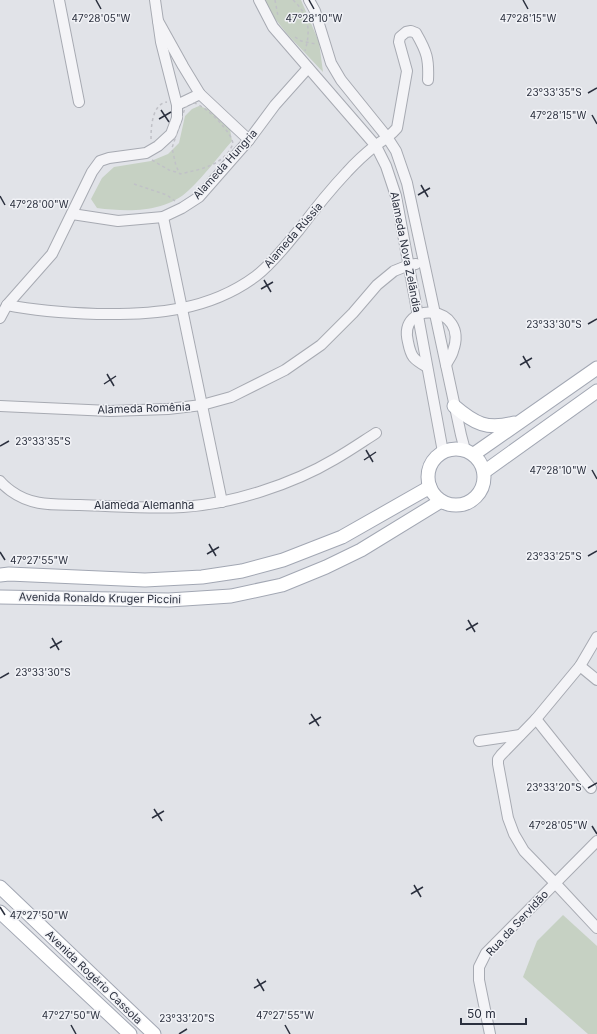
<svg xmlns="http://www.w3.org/2000/svg" width="597" height="1034" font-family="Inter,sans-serif">
<style>
.green{fill:#c6d1c3}
.lines{fill:none;stroke-linecap:round;stroke-linejoin:round}
.minor-casing{stroke:#a7aab2;stroke-width:12}
.major-casing{stroke:#a2a7b3;stroke-width:15}
.path{stroke:#c0c1c7;stroke-width:1.5;stroke-dasharray:3 3;stroke-linecap:butt}
.minor{stroke:#f4f4f7;stroke-width:10}
.major{stroke:#fff;stroke-width:13}
.ticks{fill:none;stroke:#2b303e;stroke-width:1.5}
.labels{text-anchor:middle;stroke-width:3;stroke-linejoin:round;paint-order:stroke}
.street-label{font-size:11px;fill:#2b303e;stroke:#f1f2f6}
.ticks-label{font-size:10px;text-anchor:middle;fill:#2b303e;stroke:#f1f2f6;stroke-width:3;stroke-linejoin:round;paint-order:stroke}
</style>
<rect width="100%" height="100%" fill="#e1e3e8"/>
<g class="green">
<path d="M262,0H301L319,42L323,72L288,35L265,6Z"/>
<path d="M199,106L208,109L230,129L232,141C218,157 205,175 189,190C165,213 128,212 97,208L91,199L102,178L114,167L151,161L168,154L179,143L185,116L192,109Z"/>
<path d="M563,915L597,946V1034H588L523,977L537,941Z"/>
</g>
<g class="lines">
<g class="minor-casing">
<g id="minor">
<path d="M59,0L79,102"/>
<path d="M155,0L158,21L183,66L200,94L249,140"/>
<path d="M259,0L273,27L376,146L386,166L396,196L443,452"/>
<path d="M309,0L315,11L331,63L341,80L387,137L396,151L407,183L461,435L465,450"/>
<path d="M177,105L200,94"/>
<path d="M72,214L118,221L163,217L182,208L199,197L249,140L275,105L308,68"/>
<path d="M163,217L222,502"/>
<path d="M7,305C37,311 67,313 97,314C154,315 209,311 256,276C273,263 285,246 299,230C314,210 330,190 347,172C356,162 366,153 376,145C384,140 391,135 397,128L407,71L399,42L400,37L406,32L411,31L416,33C427,52 429,59 428,80"/>
<path d="M0,318L7,305L52,254L92,172L100,161L109,158L146,153L158,146L171,134L177,118V105L161,42L158,21"/>
<path d="M427,367C413,359 411,357 408,342C397,299 470,304 453,351C452,356 448,360 446,365"/>
<path d="M0,406L110,411L168,409L202,405L231,397L285,370L321,345L353,313L377,285L394,271L409,265L416,264"/>
<path d="M0,481C3,485 7,488 11,491C33,507 55,504 80,505C115,506 149,509 183,507C232,504 293,484 335,459C349,451 362,442 376,433"/>
<path d="M597,637L580,666L536,719L501,755L498,759V764L508,818L514,834L524,851L555,883L597,928"/>
<path d="M580,666L597,680"/>
<path d="M536,719L591,788"/>
<path d="M479,741L520,735"/>
<path d="M490,1034L479,980V967L486,953L597,841"/>
</g>
</g>
<g class="major-casing">
<g id="major">
<path d="M454,406C475,424 487,430 514,423"/>
<circle cx="456" cy="477" r="28"/>
<path d="M474,454L597,368"/>
<path d="M484,472L597,391"/>
<path d="M0,575L9,574L145,580L202,577L242,571L283,560L342,537L430,487"/>
<path d="M0,597L169,600L231,596L282,585L326,567L361,550L441,501"/>
<path d="M0,887L154,1034"/>
<path d="M0,912L130,1034"/>
</g>
</g>
<g class="path">
<path d="M275,0L278,16"/>
<path d="M293,0C309,15 311,30 305,51"/>
<path d="M295,37L301,41L316,44"/>
<path d="M194,103C206,106 232,132 233,144C223,166 201,169 180,174L176,166L172,148L185,108L188,104Z"/>
<path d="M151,139C151,127 152,104 167,102"/>
<path d="M152,160L169,170L179,173"/>
<path d="M134,184L167,195L175,201"/>
</g>
<use href="#minor" class="minor"/>
<use href="#major" class="major"/>
</g>
<path class="ticks" d="M96,0L101,9M309,0L314,9M523,0L528,9M588,93L597,88M161,110L169,122M592,115L597,124M159,119L171,112M421,185L428,197M418,195L430,188M0,196L5,205M264,280L271,292M261,289L273,282M588,324L597,319M523,356L530,368M520,365L532,358M107,374L114,386M104,384L116,376M0,446L9,441M366,450L373,462M364,460L376,452M592,470L597,479M209,544L216,556M0,552L5,560M207,554L219,547M588,556L597,551M468,620L475,632M466,630L478,623M52,638L59,650M50,648L62,641M0,678L9,673M311,714L319,726M309,724L321,717M588,788L597,783M154,809L162,821M152,818L164,811M592,826L597,834M414,885L421,897M411,894L423,887M0,907L5,915M257,979L264,991M254,988L266,981M71,1025L76,1034M285,1025L290,1034M179,1034L187,1029"/>
<g class="labels">
<g class="street-label">
<text transform="translate(225 164) rotate(-48)" y="4">Alameda Hungria</text>
<text transform="translate(293 235) rotate(-49)" y="4">Alameda Rússia</text>
<text transform="translate(406 252) rotate(79)" y="4">Alameda Nova Zelãndia</text>
<text transform="translate(144 408) rotate(-2)" y="4">Alameda Romênia</text>
<text x="144" y="509">Alameda Alemanha</text>
<text transform="translate(100 598) rotate(1)" y="4">Avenida Ronaldo Kruger Piccini</text>
<text transform="translate(517 923) rotate(-47)" y="4">Rua da Servidão</text>
<text transform="translate(94 977) rotate(44)" y="4">Avenida Rogério Cassola</text>
</g>
</g>
<g class="ticks-label">
<text x="528" y="22">47°28'15"W</text>
<text x="101" y="22">47°28'05"W</text>
<text x="314" y="22">47°28'10"W</text>
<text x="554" y="96">23°33'35"S</text>
<text x="558" y="119">47°28'15"W</text>
<text x="39" y="208">47°28'00"W</text>
<text x="554" y="328">23°33'30"S</text>
<text x="43" y="445">23°33'35"S</text>
<text x="558" y="474">47°28'10"W</text>
<text x="554" y="560">23°33'25"S</text>
<text x="39" y="564">47°27'55"W</text>
<text x="43" y="676">23°33'30"S</text>
<text x="554" y="791">23°33'20"S</text>
<text x="558" y="829">47°28'05"W</text>
<text x="39" y="919">47°27'50"W</text>
<text x="71" y="1019">47°27'50"W</text>
<text x="285" y="1019">47°27'55"W</text>
<text x="187" y="1022">23°33'20"S</text>
</g>
<path d="M461 1018v6h65v-6" fill="none" stroke="#2b303e" stroke-width="2"/>
<text x="467" y="1018" font-size="12" fill="#2b303e" stroke="#f1f2f6" stroke-width="3" paint-order="stroke">50 m</text>
</svg>
